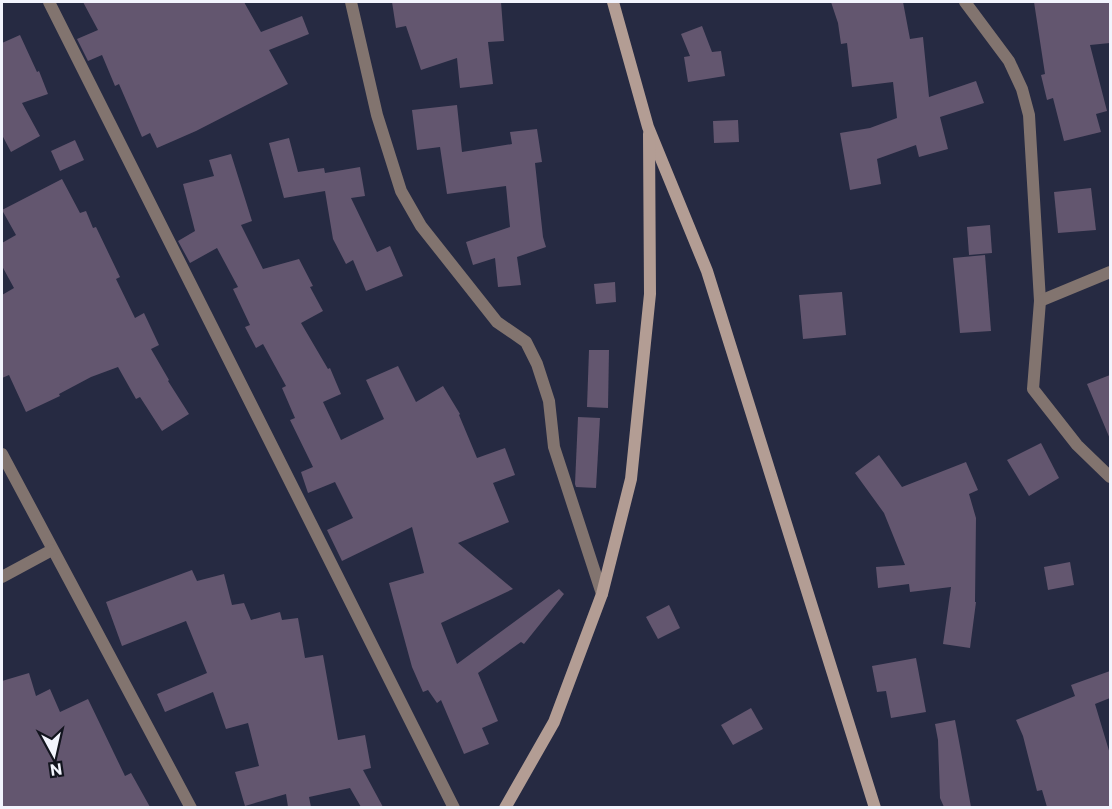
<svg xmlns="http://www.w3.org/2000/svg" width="1112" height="809" font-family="Commissioner,sans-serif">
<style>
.building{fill:#63566f}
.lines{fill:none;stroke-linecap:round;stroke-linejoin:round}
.street{stroke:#82746f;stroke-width:12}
.secondary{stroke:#b39d94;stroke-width:12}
</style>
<rect width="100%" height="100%" fill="#262a42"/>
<g class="building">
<path d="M83,2H244L261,32L302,16L309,34L269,50L288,84L196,131L157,148L150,133L142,137L119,84L115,86L102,55L88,61L77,39L98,30Z"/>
<path d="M392,2H501L504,41L488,42L493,84L460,88L457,58L421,70L406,26L396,28Z"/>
<path d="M831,2H903L910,39L923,37L929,97L976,81L984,103L940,117L948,149L919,157L916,145L877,159L881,184L850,190L840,133L870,128L897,118L893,82L852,87L847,43L841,44L838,23Z"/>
<path d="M1034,2H1110V43L1090,45L1107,111L1096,114L1101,132L1064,141L1053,98L1047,100L1041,75L1045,74Z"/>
<path d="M702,26L712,52L721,51L725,76L688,82L684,57L690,56L681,34Z"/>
<path d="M20,35L37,72L39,71L48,94L22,103L40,136L11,152L2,135V43Z"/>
<path d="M457,105L462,152L512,144L510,132L537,129L542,162L535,163L543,237L546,247L517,257L521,285L498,287L495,258L473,265L466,242L510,227L506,186L447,194L440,147L417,150L412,110Z"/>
<path d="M738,120L739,142L714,143L713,121Z"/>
<path d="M289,138L298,172L324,168L325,173L360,167L365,196L351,198L377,252L390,246L403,276L366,291L353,260L346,264L333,239L325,191L284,198L269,143Z"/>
<path d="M75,140L84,160L60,171L51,151Z"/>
<path d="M231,154L252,221L241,225L263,269L299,259L313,286L310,287L323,311L301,323L328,369L330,368L341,394L323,402L341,440L384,419L366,380L398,366L416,402L443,386L460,414L459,415L477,458L505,448L515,475L493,483L509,522L458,543L513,589L441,623L457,664L559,589L564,594L524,644L521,642L478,673L498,721L482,728L489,744L464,754L441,700L437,703L428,690L423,692L412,667L389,583L424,573L412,527L342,561L327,530L353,518L335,482L308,493L301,472L313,467L290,420L295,418L282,388L286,386L263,344L256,348L245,327L250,325L233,289L238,287L217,248L190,263L178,241L195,231L183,184L214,176L209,160Z"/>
<path d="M62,179L80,213L86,211L93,228L96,227L120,277L116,279L135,318L144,313L159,345L151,349L169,380L168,381L189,414L162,431L140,397L136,399L118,367L91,377L59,394L60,396L26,412L9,375L2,378V295L14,288L2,266V243L16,235L2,210Z"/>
<path d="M1091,188L1096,230L1058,233L1054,192Z"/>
<path d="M990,225L992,253L969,255L967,227Z"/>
<path d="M985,255L991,331L960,333L953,258Z"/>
<path d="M615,282L616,302L596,304L594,284Z"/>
<path d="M842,292L846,335L803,339L799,295Z"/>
<path d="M589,350H609L608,408L587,407Z"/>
<path d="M1110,375V439L1087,384Z"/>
<path d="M578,417L600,418L596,488L576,487L575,484Z"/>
<path d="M1041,443L1059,478L1029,496L1007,460Z"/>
<path d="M879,455L902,487L966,462L978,490L969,494L976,518L975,602H976L970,648L943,644L951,587L910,592L909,584L878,588L876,567L905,565L884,513L855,473Z"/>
<path d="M1070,562L1074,585L1048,590L1044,567Z"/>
<path d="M192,570L197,581L224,574L232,605L244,603L251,620L280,612L282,620L298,618L305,658L323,655L338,740L365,735L371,768L363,770L383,807H361L350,788L309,797L311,807H288L286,794L245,806L235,772L259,766L248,723L226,729L213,692L165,712L157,694L207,673L186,621L122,646L106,602Z"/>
<path d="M669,605L680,628L658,639L646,617Z"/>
<path d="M916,658L926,712L891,718L886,691L877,692L872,666Z"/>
<path d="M1110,671V698L1095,704L1110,754V807H1047L1042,790L1037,791L1023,736L1016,720L1075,696L1071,685Z"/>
<path d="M29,673L36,696L50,689L60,712L88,699L125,776L131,773L150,807H2V681Z"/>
<path d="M751,708L763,729L733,745L721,725Z"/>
<path d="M955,720L961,752L971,807H944L940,798L938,740L935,724Z"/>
</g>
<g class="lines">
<g class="street">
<path d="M49,2L454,808"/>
<path d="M351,2L377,115L401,191L421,226L497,322L526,342L537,364L549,401L554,447L602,594"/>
<path d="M965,2L1009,61L1022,89L1029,115L1040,301L1033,389L1077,445L1110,477"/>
<path d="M1040,301L1110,272"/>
<path d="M2,454L191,808"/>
<path d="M2,577L52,550"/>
</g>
<g class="secondary">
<path d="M613,2L648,127L707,271L875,808"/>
<path d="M505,808L554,722L602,594L631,479L650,294L649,134"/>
</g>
</g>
<rect width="1112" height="809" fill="none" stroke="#f2f4fd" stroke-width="6"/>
<g transform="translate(54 755) rotate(172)" stroke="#12141e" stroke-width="4.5" paint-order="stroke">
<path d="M0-4.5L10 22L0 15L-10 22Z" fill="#f2f4fd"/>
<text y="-9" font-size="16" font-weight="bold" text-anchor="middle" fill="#f2f4fd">N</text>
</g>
</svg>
